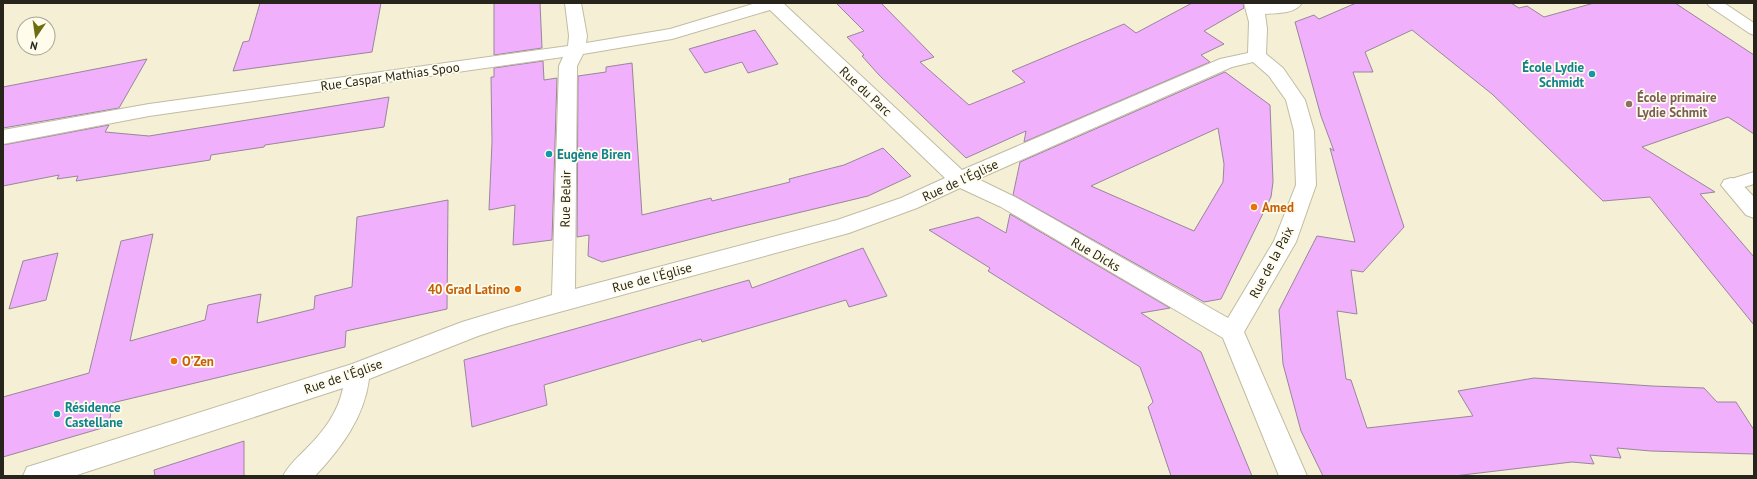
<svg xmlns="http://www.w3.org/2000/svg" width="1757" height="479" font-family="'PT Sans',sans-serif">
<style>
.building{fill:#f1b0fc;stroke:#97879a;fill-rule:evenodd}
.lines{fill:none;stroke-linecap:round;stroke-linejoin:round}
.service-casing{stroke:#c1bca3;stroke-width:2}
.minor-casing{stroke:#c1bca3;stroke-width:2}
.service{fill:#fff;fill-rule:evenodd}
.minor{fill:#fff;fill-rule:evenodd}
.culture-dot{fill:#0f9aa8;stroke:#fffcec;stroke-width:1.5}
.education-dot{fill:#8d6e63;stroke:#fffcec;stroke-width:1.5}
.food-dot{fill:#e8710a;stroke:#fffcec;stroke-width:1.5}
.labels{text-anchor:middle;stroke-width:3.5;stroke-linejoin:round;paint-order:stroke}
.culture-label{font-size:13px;font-weight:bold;fill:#0d838f;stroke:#fffcec;text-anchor:start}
.street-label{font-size:13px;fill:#27251b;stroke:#fffcec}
.education-label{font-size:13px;font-weight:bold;fill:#785e54;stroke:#fffcec;text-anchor:start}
.food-label{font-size:13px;font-weight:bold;fill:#c56008;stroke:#fffcec;text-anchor:start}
</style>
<rect width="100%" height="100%" fill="#f4efd5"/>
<g class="building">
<path d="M260,3H381L372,52L233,71L243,42L249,41Z"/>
<path d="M494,3H540L542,48L494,55Z"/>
<path d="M836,3H881L934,57L920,62L969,105L1025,82L1012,71L1124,24L1136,33L1192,3H1243L1244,8L1204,31L1224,44L1201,55L1210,62L1024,142L1026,131L966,158L879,75L862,56L864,55L847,37L864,31Z"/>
<path d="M1356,3H1511L1519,8L1527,6L1544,17L1594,3H1675L1754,55V134L1728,117L1642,147L1715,192L1700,194L1754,257V325L1650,197L1603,201L1492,94L1412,30L1365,52L1373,72H1353L1404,227L1363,272L1351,270L1357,314L1337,311L1346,379L1351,380L1367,428L1473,416L1458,391L1534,378L1652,386L1704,388L1717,402H1736L1754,430V454L1651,451L1617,448L1621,458L1590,455L1594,464L1572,462L1454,476H1323L1301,431L1283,364L1279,310L1317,236L1355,242L1330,148L1334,151L1321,116L1295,22L1314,15L1319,19Z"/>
<path d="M755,30L778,64L748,73L742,62L705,73L689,49Z"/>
<path d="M147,59L119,108L3,128V87Z"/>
<path d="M543,61L544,80L557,78L552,240L513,245L515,205L489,210L492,142L491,77H494V68Z"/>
<path d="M632,63L642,215L711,198L712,201L790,182L789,179L844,165L883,148L911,176L868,196L735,228L602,262L588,256L589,235L577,237L578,76L606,72V67Z"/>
<path d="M1225,72L1270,105L1273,182L1271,197L1221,299L1204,302L1013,195L1020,162ZM1218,128L1224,164L1223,182L1194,231L1091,186Z"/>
<path d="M389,97L384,127L265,145L264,147L211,155L210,160L76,181L78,176L57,179L59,175L3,186V145L109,125L105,132L149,136Z"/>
<path d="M448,200L447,309L346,331L345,347L112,403L109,426L3,457V397L89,373L121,241L153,234L130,341L205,320L208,305L261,294L257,323L314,309L315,296L352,287L357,217Z"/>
<path d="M1010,214L1170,308L1141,313L1201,352L1252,476H1171L1148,407L1153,402L1140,367L988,271L990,268L929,230L978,217L1006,233Z"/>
<path d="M863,248L887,296L849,307L846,300L702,342L701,339L544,385L547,405L472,427L464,360L749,280L752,288Z"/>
<path d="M58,253L46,300L9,309L23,261Z"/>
<path d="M244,441V476H155L154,470Z"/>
</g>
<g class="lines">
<g class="service-casing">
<g id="service">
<path d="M1707,3H1724L1754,23V35L1749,33L1709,6Z"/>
<path d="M1754,172V184L1731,191L1725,189L1722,185L1725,181Z"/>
</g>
</g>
<g class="minor-casing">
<g id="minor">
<path d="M565,3H581L587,36L586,43L670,29L756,3H783L962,170L1220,59L1248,53L1249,22L1244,3H1302C1295,14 1277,13 1265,14L1267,29L1266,54L1283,68L1305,100L1314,131L1316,185L1296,242L1244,332L1307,476H1279L1223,338L1001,207L960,188L917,208L849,233L508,326L478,336L369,379C364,418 341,448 315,476H283C289,465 297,458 306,449C323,432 338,413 343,388L74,476H23L27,467L37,464L352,364L462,322L552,295L559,66L563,57L149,116L3,144V130L149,104L568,46L569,36ZM770,10L945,178L901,198L837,220L575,289L577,66L583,54L672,39ZM1253,62L1269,76L1286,100L1294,131L1296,185L1274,241L1228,318L1015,197L978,179L1232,67Z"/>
<path d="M1731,178L1738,180L1754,197V218L1746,215L1721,185L1724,180Z"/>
</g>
</g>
<use href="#service" class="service"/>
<use href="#minor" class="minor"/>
</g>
<g class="culture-dot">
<circle cx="1592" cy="74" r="4"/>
<circle cx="549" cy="154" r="4"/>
<circle cx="57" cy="414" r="4"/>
</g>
<circle class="education-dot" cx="1629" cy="104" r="4"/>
<g class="food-dot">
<circle cx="1254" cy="207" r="4"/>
<circle cx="518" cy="289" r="4"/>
<circle cx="174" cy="361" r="4"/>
</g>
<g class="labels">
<g class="culture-label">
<text x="1584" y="72" text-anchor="end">École Lydie<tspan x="1584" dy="15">Schmidt</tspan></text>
<text x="557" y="159">Eugène Biren</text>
<text x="65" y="412">Résidence<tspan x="65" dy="15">Castellane</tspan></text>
</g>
<g class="street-label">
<text transform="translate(390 76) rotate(-8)" y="5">Rue Caspar Mathias Spoo</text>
<text transform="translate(866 91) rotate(43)" y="5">Rue du Parc</text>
<text transform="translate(960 180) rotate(-25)" y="5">Rue de l'Église</text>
<text transform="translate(565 199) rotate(-89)" y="5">Rue Belair</text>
<text transform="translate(1096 254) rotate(30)" y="5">Rue Dicks</text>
<text transform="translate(1271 262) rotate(-62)" y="5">Rue de la Paix</text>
<text transform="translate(652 277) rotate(-15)" y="5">Rue de l'Église</text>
<text transform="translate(343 376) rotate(-19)" y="5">Rue de l'Église</text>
</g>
<g class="education-label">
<text x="1637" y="102">École primaire<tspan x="1637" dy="15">Lydie Schmit</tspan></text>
</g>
<g class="food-label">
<text x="1262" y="212">Amed</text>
<text x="510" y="294" text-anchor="end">40 Grad Latino</text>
<text x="182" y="366">O'Zen</text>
</g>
</g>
<rect width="1757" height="479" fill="none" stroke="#27251b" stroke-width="8"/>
<g transform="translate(36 36) rotate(193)"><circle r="19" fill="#fffcec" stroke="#a9a698"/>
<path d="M0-3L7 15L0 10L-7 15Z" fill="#6d6e10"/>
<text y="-6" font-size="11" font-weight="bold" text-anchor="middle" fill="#27251b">N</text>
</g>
</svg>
